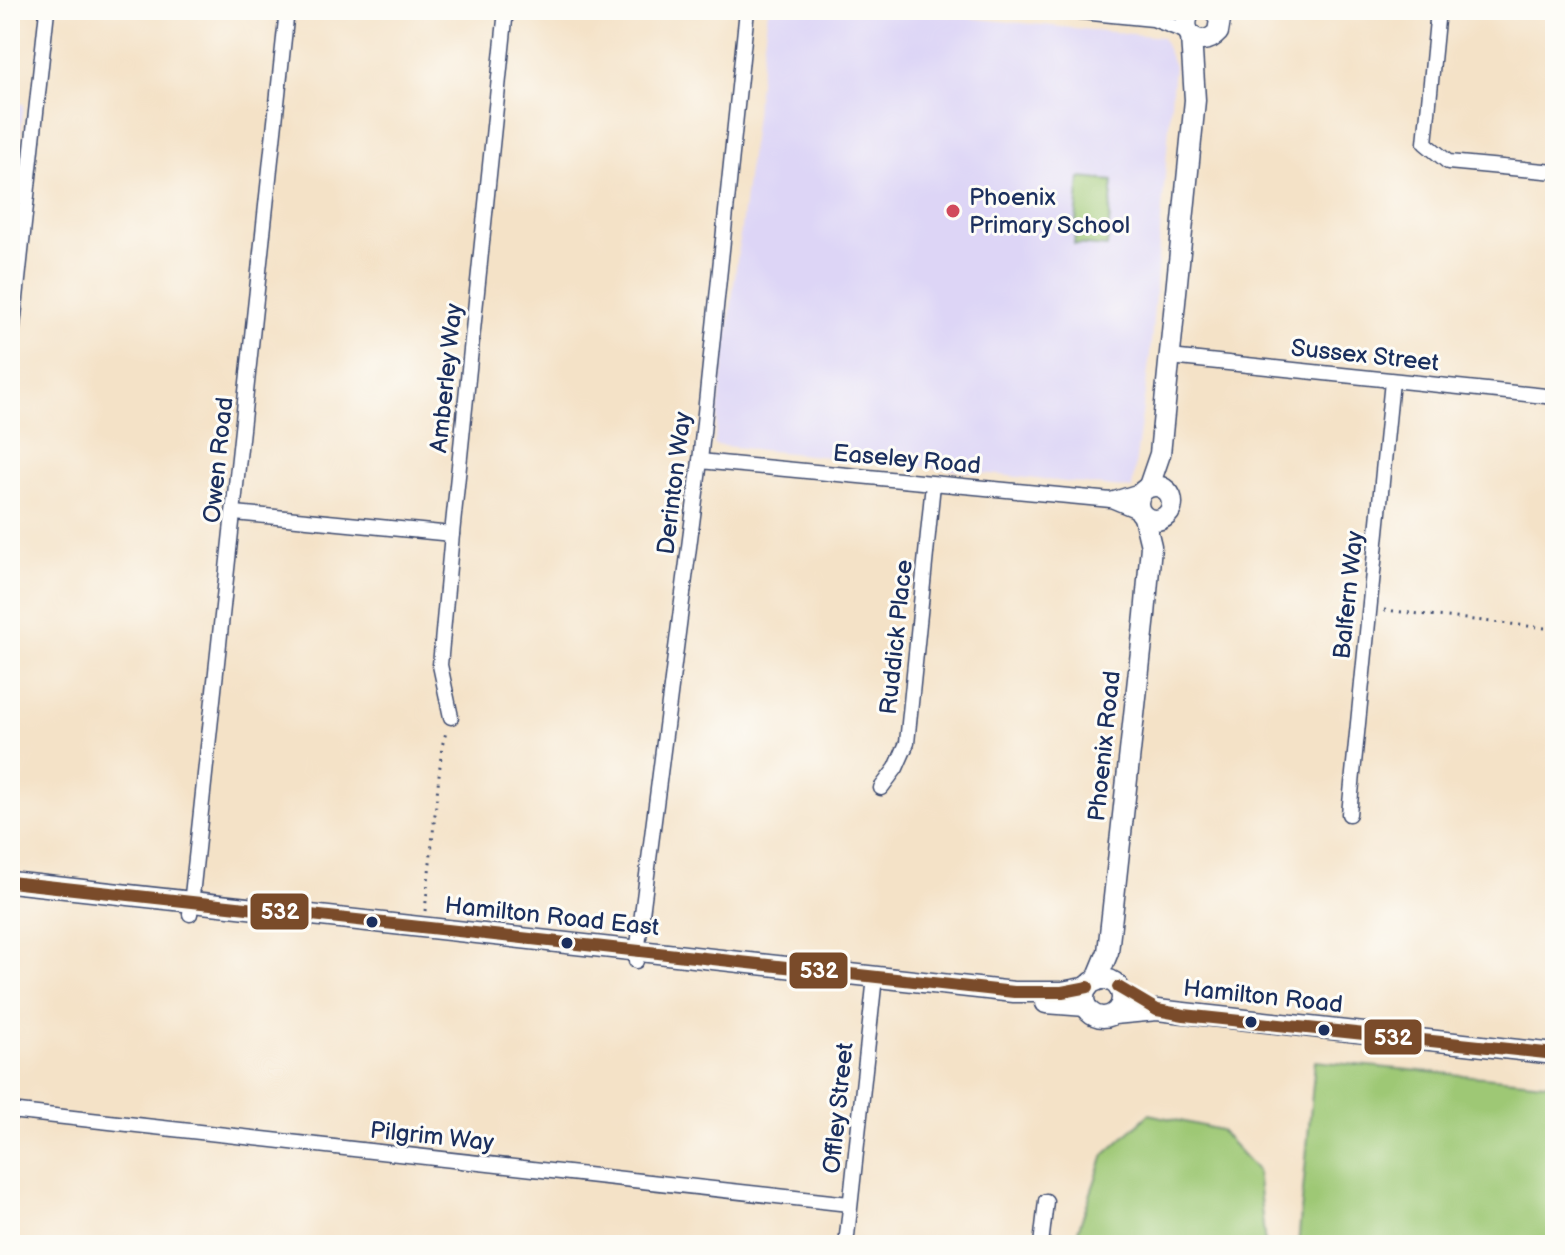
<svg xmlns="http://www.w3.org/2000/svg" width="1565" height="1255" font-family="'Balsamiq Sans',sans-serif">
<style>
.built{fill:#ddd5f6}
.green{fill:#9ec874;stroke:#5c7c69;stroke-width:2}
.lines{fill:none;stroke-linecap:round;stroke-linejoin:round}
.street-casing{stroke:#3c4a6e;stroke-width:17}
.secondary-casing{stroke:#3c4a6e;stroke-width:23}
.path{stroke:#3c4a6e;stroke-width:3;stroke-dasharray:2 6;stroke-linecap:butt}
.street{stroke:#fff;stroke-width:14}
.secondary{stroke:#fff;stroke-width:20}
.bus-1-casing{stroke:#fdfcf7;stroke-width:18}
.bus-1{stroke:#7a4b2a;stroke-width:12}
.poi-dot{fill:#d1495b;stroke:#fdfcf7;stroke-width:3}
.bus-dot{fill:#1b2f5e;stroke:#fdfcf7;stroke-width:3}
.labels{text-anchor:middle;stroke-width:6;stroke-linejoin:round;paint-order:stroke}
.poi-label{font-size:24px;fill:#1b2f5e;stroke:#fdfcf7;text-anchor:start}
.street-label{font-size:24px;fill:#1b2f5e;stroke:#fdfcf7}
.line-badge{stroke:#fdfcf7;stroke-width:3}
.badge-label{font-size:22px;text-anchor:middle;font-weight:bold;fill:#fff}
</style>
<rect width="100%" height="100%" fill="#fdfcf7"/>
<filter id="ink" filterUnits="userSpaceOnUse"><feTurbulence type="fractalNoise" baseFrequency=".0125" numOctaves="2"/><feDisplacementMap in="SourceGraphic" scale="16" xChannelSelector="R" yChannelSelector="G"/><feConvolveMatrix kernelMatrix="1 2 1 2 8 2 1 2 1" color-interpolation-filters="sRGB"/></filter>
<filter id="wash" filterUnits="userSpaceOnUse"><feTurbulence type="fractalNoise" baseFrequency=".006" numOctaves="4" result="noise"/><feDisplacementMap in="SourceGraphic" scale="32" xChannelSelector="R" yChannelSelector="G"/><feGaussianBlur stdDeviation="1.8" result="paint"/><feColorMatrix in="noise" values="0 0 0 0 0 0 0 0 0 0 0 0 0 0 0 0 0 1.4 0 .05"/><feComposite in="paint" operator="in"/></filter>
<g filter="url(#wash)">
<rect width="100%" height="100%" fill="#f4e2c7"/>
<g class="built">
<path d="M768,10H890L1162,37L1174,66L1150,355L1132,489L714,445Z"/>
<path d="M10,102L24,104L10,236Z"/>
</g>
<g class="green">
<path d="M1080,178L1113,181L1107,247L1074,244Z"/>
<path d="M1315,1061L1555,1084L1554,1245H1298Z"/>
<path d="M1149,1114L1220,1130L1257,1170L1265,1245H1073L1104,1155Z"/>
</g>
</g>
<g filter="url(#ink)">
<g class="lines">
<g class="street-casing">
<g id="street">
<path d="M1061,10L1153,19L1187,32"/>
<path d="M1438,10L1425,143L1448,162L1555,172"/>
<path d="M10,354L47,10"/>
<path d="M1170,357L1555,397"/>
<path d="M700,461L1111,500L1140,512"/>
<path d="M1111,500L1143,490"/>
<path d="M235,513L452,534L506,10"/>
<path d="M451,717L440,665L452,534"/>
<path d="M881,788L896,768L907,743L933,484"/>
<path d="M1349,814L1392,381"/>
<path d="M190,914L287,10"/>
<path d="M636,961L700,461L747,10"/>
<path d="M10,1111L849,1204"/>
<path d="M846,1245L875,977"/>
<path d="M1041,1245L1046,1201"/>
</g>
</g>
<g class="secondary-casing">
<g id="secondary">
<path d="M1192,10C1175,30 1200,52 1218,32L1220,20L1214,10"/>
<circle cx="1155" cy="503" r="17"/>
<path d="M1149,486L1160,454L1195,100L1191,36"/>
<path d="M10,882L1014,992H1062L1088,987"/>
<circle cx="1103" cy="998" r="19"/>
<path d="M1096,981L1108,952L1145,615L1151,546L1144,517"/>
<path d="M1046,1003L1086,1006"/>
<path d="M1114,1014L1157,1010L1555,1054"/>
</g>
</g>
<g class="path">
<path d="M1384,610L1555,629"/>
<path d="M425,911L442,746L447,729"/>
</g>
<use href="#street" class="street"/>
<use href="#secondary" class="secondary"/>
<g class="bus-1-casing">
<g id="bus-1">
<path d="M10,882L1014,992H1062L1088,987"/>
<path d="M1118,987L1157,1010L1184,1015L1555,1054"/>
</g>
</g>
<use href="#bus-1" class="bus-1"/>
</g>
</g>
<circle class="poi-dot" cx="953" cy="211" r="8"/>
<g class="bus-dot">
<circle cx="372" cy="922" r="7"/>
<circle cx="567" cy="943" r="7"/>
<circle cx="1251" cy="1022" r="7"/>
<circle cx="1324" cy="1030" r="7"/>
</g>
<g class="labels">
<g class="poi-label">
<text x="969" y="205">Phoenix<tspan x="969" dy="28">Primary School</tspan></text>
</g>
<g class="street-label">
<text transform="translate(1365 355) rotate(6)" y="8">Sussex Street</text>
<text transform="translate(446 378) rotate(-84)" y="8">Amberley Way</text>
<text transform="translate(907 459) rotate(5)" y="8">Easeley Road</text>
<text transform="translate(218 460) rotate(-84)" y="8">Owen Road</text>
<text transform="translate(674 483) rotate(-83)" y="8">Derinton Way</text>
<text transform="translate(1348 595) rotate(-84)" y="8">Balfern Way</text>
<text transform="translate(896 637) rotate(-84)" y="8">Ruddick Place</text>
<text transform="translate(1104 746) rotate(-84)" y="8">Phoenix Road</text>
<text transform="translate(552 916) rotate(6)" y="8">Hamilton Road East</text>
<text transform="translate(1263 996) rotate(6)" y="8">Hamilton Road</text>
<text transform="translate(838 1108) rotate(-84)" y="8">Offley Street</text>
<text transform="translate(432 1136) rotate(6)" y="8">Pilgrim Way</text>
</g>
</g>
<g class="line-badge">
<rect x="249" y="892" width="61" height="39" rx="8" fill="#7a4b2a"/>
<rect x="788" y="951" width="61" height="39" rx="8" fill="#7a4b2a"/>
<rect x="1363" y="1018" width="60" height="38" rx="8" fill="#7a4b2a"/>
</g>
<g class="badge-label">
<text x="280" y="919">532</text>
<text x="819" y="978">532</text>
<text x="1393" y="1045">532</text>
</g>
<rect width="1565" height="1255" fill="none" stroke="#fdfcf7" stroke-width="40"/>
</svg>
